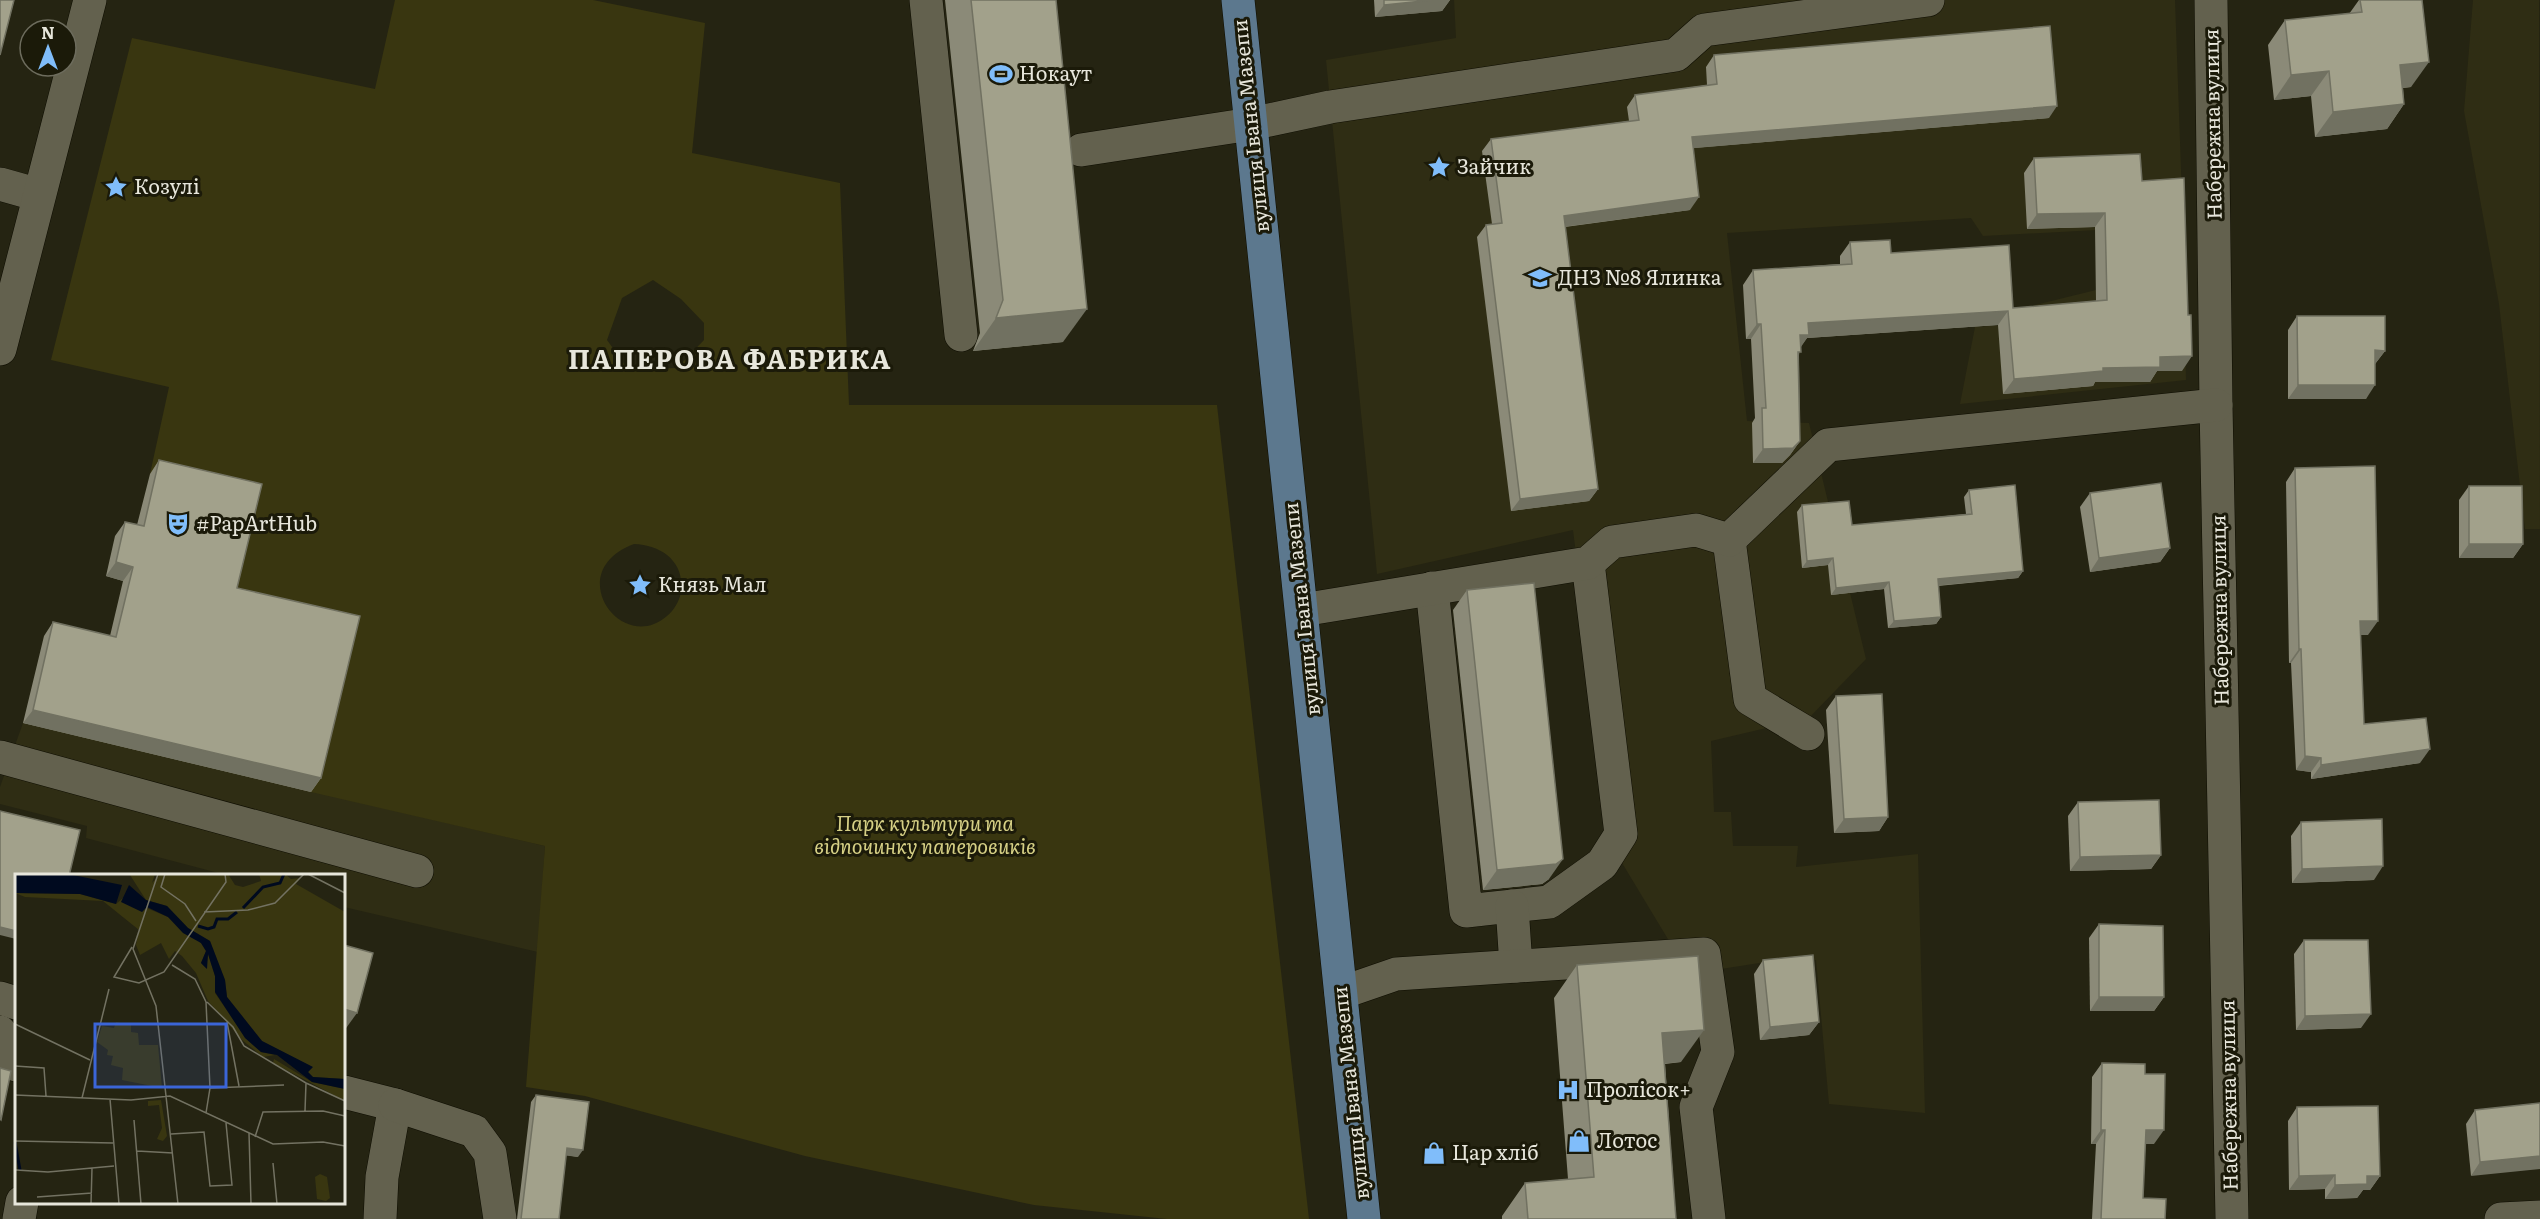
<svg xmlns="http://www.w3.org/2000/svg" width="2540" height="1219" font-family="Literata,serif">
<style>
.built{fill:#2f2d14}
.green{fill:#393610;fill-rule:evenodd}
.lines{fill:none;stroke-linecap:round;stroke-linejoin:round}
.minor-casing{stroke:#0e0d01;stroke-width:34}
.major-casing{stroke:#0e0d01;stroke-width:34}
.minor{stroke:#63614e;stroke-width:33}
.major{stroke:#5c788e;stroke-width:33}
.wall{fill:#8b8a78}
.shaded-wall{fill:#717161}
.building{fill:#a2a18b;stroke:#717161;stroke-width:1.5}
.labels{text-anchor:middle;stroke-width:6;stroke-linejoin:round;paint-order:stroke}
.poi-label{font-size:20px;fill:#e7e6db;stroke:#1b1a09;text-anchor:start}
.street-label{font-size:20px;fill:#e7e6db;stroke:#1b1a09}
.park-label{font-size:20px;font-style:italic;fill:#d6d085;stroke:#1b1a09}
.district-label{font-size:26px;font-weight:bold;letter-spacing:1.5px;fill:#e7e6db;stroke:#1b1a09}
.inset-river{fill:none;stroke:#000a1f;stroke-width:3}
.inset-road{fill:none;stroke:#737262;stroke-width:1.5}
.view{fill:#3b65d8;fill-opacity:0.15;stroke:#3b65d8;stroke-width:3}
.inset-edge{fill:none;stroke:#e7e6db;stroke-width:3}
</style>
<rect width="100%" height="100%" fill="#252412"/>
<g class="built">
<path d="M1454,0H2175L2182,198L2186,380L1960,404L1975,327L2003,325L2035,305L2096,290L2137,289L2134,228L1983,236L1971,218L1727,233L1747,421L1809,423L1866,659L1806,721L1775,726L1711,741L1714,812H1731L1733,846H1798L1796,867L1918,854L1925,1113L1829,1104L1816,960L1798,957L1689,974L1613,848L1573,530L1377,574L1326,60L1456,38Z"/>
<path d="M2473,0H2539L2540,529H2525L2499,304L2464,111Z"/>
<path d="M23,723L545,846L538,952L344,907V876L226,875L86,838L87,826L0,804V787Z"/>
</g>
<path class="green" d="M395,0H593L705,23L692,153L840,183L849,405H1217L1309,1219H1167L1034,1205L805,1156L585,1096L526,1087L545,846L311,792L350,630L228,602L150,474L169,387L51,360L132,38L375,89ZM653,280L681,299L704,323V340L677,368L653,369L625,365L607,340L622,298ZM634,544C662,545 685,562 681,592C679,602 674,610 667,616C621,656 561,571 634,544Z"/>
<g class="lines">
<g class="minor-casing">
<g id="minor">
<path d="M926,0L961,335"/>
<path d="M2211,0L2216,405L2232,1219"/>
<path d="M1081,150L1251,124L1330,107L1676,55L1704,30L1928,0"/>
<path d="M0,184L39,195"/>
<path d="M0,349L90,0"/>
<path d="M1729,540L1750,699L1808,734"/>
<path d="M1432,588L1466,911L1549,902L1602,864L1621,834L1588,563"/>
<path d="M1302,610L1588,563L1612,542L1696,530L1729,540L1828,445L2216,405"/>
<path d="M0,757L417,871"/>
<path d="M1512,906L1516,966"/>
<path d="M1341,993L1396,974L1704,954L1718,1052L1696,1107L1709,1219"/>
<path d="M0,998L16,1003"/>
<path d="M0,1032L16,1065"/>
<path d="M344,1092L395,1105L382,1177L380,1219"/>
<path d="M395,1105L474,1131L490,1153L500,1219"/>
<path d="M19,1219L22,1202"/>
<path d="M2501,1219L2540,1217"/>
</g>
</g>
<g class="major-casing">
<path id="major" d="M1238,0L1364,1219"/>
</g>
<use href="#minor" class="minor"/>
<use href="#major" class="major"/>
</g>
<g class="wall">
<path d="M945,0H1056L1063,342L973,351L980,333Z"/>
<path d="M1374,0H1450L1442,11L1375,17Z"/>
<path d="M2359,0H2422L2411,87L2403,88L2404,104L2387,129L2315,137L2311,96L2274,100L2268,45L2285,20L2349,14Z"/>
<path d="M1714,55L2049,118L1693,148L1690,210L1565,227L1598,489L1589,501L1511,511L1477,237L1486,225L1492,224L1482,151L1491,139L1629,121L1627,107L1635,95L1707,85L1706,67Z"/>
<path d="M2034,158L2142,181L2182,371H2157L2150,382H2095L2093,386L2003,394L1998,325L1807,338L1800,347L1799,355L1800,441L1790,455L1782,463H1753L1752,423L1755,418L1751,339H1746L1743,285L1753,270L1840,264V256L1850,242L1891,253L2013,308L2096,301L2095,227L2027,229L2024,173Z"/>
<path d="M2297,316L2385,351L2375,364L2366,399H2288V330Z"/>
<path d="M159,460L237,588L321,778L311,792L23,723L44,636L53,622L110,636L123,581L106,576L115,536L125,522L137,525L150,474Z"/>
<path d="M2295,468L2368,635H2360L2364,724L2420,763L2311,779V772L2296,770L2291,663H2289L2286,482Z"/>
<path d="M2469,486L2523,544L2513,558H2459V500Z"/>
<path d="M1969,490L2023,571L2018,578L1938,586L1941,617L1936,624L1888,628L1884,589L1831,595L1828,565L1802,568L1797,512L1802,505L1852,525L1966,514L1964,497Z"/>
<path d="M2090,493L2170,548L2160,562L2090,572L2080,507Z"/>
<path d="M1467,590L1549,879L1542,884L1483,890L1453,610Z"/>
<path d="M1836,696L1888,817L1879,831L1834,833L1826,710Z"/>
<path d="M2078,802L2161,855L2151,869L2070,871L2068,816Z"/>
<path d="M2301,822L2374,880L2292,883L2291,836Z"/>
<path d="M2099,924L2164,997L2154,1011H2090L2089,938Z"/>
<path d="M2304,940L2361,1028L2296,1030L2294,954Z"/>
<path d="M1763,960L1819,1022L1809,1035L1760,1040L1754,974Z"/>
<path d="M1577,965L1681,1062L1665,1064L1676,1219H1502V1216L1525,1183L1568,1179L1554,998Z"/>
<path d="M2102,1063L2145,1074L2154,1144H2145L2143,1198L2165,1219H2092L2096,1144H2091L2092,1077Z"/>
<path d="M536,1095L578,1157L566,1155L559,1219H517L531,1102Z"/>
<path d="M2540,1103L2471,1176L2466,1124L2475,1110Z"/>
<path d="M2297,1107L2380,1176L2370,1190H2363L2357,1198L2325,1199V1189L2289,1190L2288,1121Z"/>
</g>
<g class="shaded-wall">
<path d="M1432,0H1450L1442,11L1375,17L1384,5Z"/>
<path d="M2429,62L2411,87L2383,90L2400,65Z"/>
<path d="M2329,71L2311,96L2274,100L2291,75Z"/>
<path d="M2404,104L2387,129L2315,137L2333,112Z"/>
<path d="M2057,106L2049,118L1684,149L1692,137Z"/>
<path d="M1699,197L1690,210L1555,228L1564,216Z"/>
<path d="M2105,213L2095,227L2027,229L2037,214Z"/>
<path d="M1087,309L1063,342L973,351L996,318Z"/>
<path d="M2008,311L1998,325L1807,338L1799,350H1789L1808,323Z"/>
<path d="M1757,324H1761L1751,339H1746Z"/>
<path d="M2375,350L2385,351L2375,364Z"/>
<path d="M2192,356L2182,371H2157L2150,382H2095L2093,386L2003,394L2014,379L2103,368L2160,357Z"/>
<path d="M2298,385H2375L2366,399H2288Z"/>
<path d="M1800,441L1790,455L1782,463H1753L1763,449Z"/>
<path d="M1598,489L1589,501L1511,511L1520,499Z"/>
<path d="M2469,544H2523L2513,558H2459Z"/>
<path d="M2170,548L2160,562L2090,572L2099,558Z"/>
<path d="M1833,558L1828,565L1802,568L1807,561Z"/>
<path d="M116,562L133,567L123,581L106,576Z"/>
<path d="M2023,571L2018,578L1933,586L1938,579Z"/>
<path d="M1889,582L1884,589L1831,595L1836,588Z"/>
<path d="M1941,617L1936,624L1888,628L1894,621Z"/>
<path d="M2360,621H2378L2368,635H2350Z"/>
<path d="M2299,649H2301L2291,663H2289Z"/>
<path d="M33,710L321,778L311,792L23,723Z"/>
<path d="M2430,749L2420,763L2311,779L2321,765Z"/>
<path d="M2305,756L2321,758L2311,772L2296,770Z"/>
<path d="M1888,817L1879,831L1834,833L1844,819Z"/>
<path d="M2161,855L2151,869L2070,871L2080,857Z"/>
<path d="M1563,859L1549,879L1542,884L1483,890L1497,870Z"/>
<path d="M2383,866L2374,880L2292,883L2302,869Z"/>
<path d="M0,927L16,931V939L0,935Z"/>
<path d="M2099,997H2164L2154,1011H2090Z"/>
<path d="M344,1009L357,1013L344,1031Z"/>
<path d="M2371,1014L2361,1028L2296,1030L2305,1016Z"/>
<path d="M1819,1022L1809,1035L1760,1040L1770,1027Z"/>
<path d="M1704,1030L1681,1062L1639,1066L1662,1033Z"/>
<path d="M2101,1130H2105L2096,1144H2091Z"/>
<path d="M2146,1130H2164L2154,1144H2136Z"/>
<path d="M567,1148L583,1150L578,1157L562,1155Z"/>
<path d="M2540,1156V1169L2471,1176L2480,1162Z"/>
<path d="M2335,1175L2325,1189L2289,1190L2299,1176Z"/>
<path d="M2367,1176H2380L2370,1190H2363L2357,1198L2325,1199L2335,1185Z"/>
</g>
<g class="building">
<path d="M0,0H14L0,55Z"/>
<path d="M971,0H1056L1087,309L996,318L1003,300Z"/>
<path d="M1384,0H1432L1384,5Z"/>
<path d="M2360,0H2422L2429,62L2400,65L2404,104L2333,112L2329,71L2291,75L2285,20L2362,12Z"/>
<path d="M2050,26L2057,106L1692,137L1699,197L1564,216L1598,489L1520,499L1486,225L1502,223L1491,139L1639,120L1635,95L1717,84L1714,55Z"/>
<path d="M2140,154L2142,181L2184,178L2188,315H2191L2192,356L2160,357V367L2103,368V371L2014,379L2008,311L1808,323L1809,335H1800L1801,352H1798L1800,441L1793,448L1763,449L1762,408H1766L1761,324H1757L1753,270L1852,264L1850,242L1890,240L1891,253L2009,245L2013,308L2107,300L2105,213L2037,214L2034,158Z"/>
<path d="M2297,316H2385V351L2375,350V385H2298Z"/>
<path d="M159,460L262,484L237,588L360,616L321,778L33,710L53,622L116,637L133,567L116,562L125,522L144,526Z"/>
<path d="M2375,466L2378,621H2360L2364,724L2426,718L2430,749L2321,765V758L2305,756L2301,649H2299L2295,468Z"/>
<path d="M2161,483L2170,548L2099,558L2090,493Z"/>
<path d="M2015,485L2023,571L1938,579L1941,617L1894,621L1889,582L1836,588L1833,558L1807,561L1802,505L1849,501L1852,525L1972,514L1969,490Z"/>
<path d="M2469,486H2522L2523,544H2469Z"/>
<path d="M1534,583L1563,859L1556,864L1497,870L1467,590Z"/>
<path d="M1882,694L1888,817L1844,819L1836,696Z"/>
<path d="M2159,800L2161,855L2080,857L2078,802Z"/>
<path d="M0,811L80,830L69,876H16V931L0,927Z"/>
<path d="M2382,819L2383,866L2302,869L2301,822Z"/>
<path d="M2099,924L2163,926L2164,997H2099Z"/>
<path d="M2304,940H2368L2371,1014L2305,1016Z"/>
<path d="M344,945L373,953L357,1013L344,1009Z"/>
<path d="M1813,955L1819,1022L1770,1027L1763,960Z"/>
<path d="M1698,956L1704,1030L1662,1033L1676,1219H1528L1525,1183L1594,1177L1577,965Z"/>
<path d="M2102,1063L2145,1064V1074H2165L2164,1130H2146L2143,1198L2166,1199L2165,1219H2101L2105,1130H2101Z"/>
<path d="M0,1068L11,1071L1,1120L0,1119Z"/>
<path d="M536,1095L589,1102L583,1150L567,1148L559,1219H521Z"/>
<path d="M2540,1103V1156L2480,1162L2475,1110Z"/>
<path d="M2378,1106L2380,1176H2367V1184L2335,1185V1175L2299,1176L2297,1107Z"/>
</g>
<defs>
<g id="stadium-bare" transform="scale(1.8)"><path d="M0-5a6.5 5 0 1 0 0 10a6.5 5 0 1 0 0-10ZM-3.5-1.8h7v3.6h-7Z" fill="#80bdfa" stroke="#1b1a09" stroke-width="2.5" paint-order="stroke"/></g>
<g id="sight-bare" transform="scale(1.8)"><path d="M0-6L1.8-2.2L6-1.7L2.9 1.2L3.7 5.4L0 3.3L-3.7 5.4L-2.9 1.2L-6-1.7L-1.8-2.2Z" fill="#80bdfa" stroke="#1b1a09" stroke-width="2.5" paint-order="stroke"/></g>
<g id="school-bare" transform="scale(1.8)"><path d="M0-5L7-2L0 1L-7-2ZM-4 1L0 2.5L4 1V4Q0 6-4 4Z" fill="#80bdfa" stroke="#1b1a09" stroke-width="2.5" paint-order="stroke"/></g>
<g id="theatre-bare" transform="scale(1.8)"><path d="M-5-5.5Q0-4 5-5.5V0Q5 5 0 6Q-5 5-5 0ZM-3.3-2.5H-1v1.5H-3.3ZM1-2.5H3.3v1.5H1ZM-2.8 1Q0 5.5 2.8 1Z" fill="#80bdfa" stroke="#1b1a09" stroke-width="2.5" paint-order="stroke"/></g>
<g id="hospital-bare" transform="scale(1.8)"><path d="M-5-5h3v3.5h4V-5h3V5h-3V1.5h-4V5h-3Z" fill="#80bdfa" stroke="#1b1a09" stroke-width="2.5" paint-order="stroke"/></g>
<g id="shop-bare" transform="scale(1.8)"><path d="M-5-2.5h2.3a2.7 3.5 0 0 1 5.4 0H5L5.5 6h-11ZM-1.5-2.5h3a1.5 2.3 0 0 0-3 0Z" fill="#80bdfa" stroke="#1b1a09" stroke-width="2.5" paint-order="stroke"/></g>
</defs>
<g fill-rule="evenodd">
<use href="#stadium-bare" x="1001" y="74"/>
<use href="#sight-bare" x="1439" y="167"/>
<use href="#sight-bare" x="116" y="187"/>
<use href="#school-bare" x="1540" y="278"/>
<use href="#theatre-bare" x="178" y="524"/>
<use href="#sight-bare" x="640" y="585"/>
<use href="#hospital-bare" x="1568" y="1090"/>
<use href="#shop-bare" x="1579" y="1141"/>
<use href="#shop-bare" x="1434" y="1153"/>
</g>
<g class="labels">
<g class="poi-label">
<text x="1019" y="81">Нокаут</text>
<text x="1457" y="174">Зайчик</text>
<text x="134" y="194">Козулі</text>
<text x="1558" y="285">ДНЗ №8 Ялинка</text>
<text x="196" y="531">#PapArtHub</text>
<text x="658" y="592">Князь Мал</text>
<text x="1586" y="1097">Пролісок+</text>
<text x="1597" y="1148">Лотос</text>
<text x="1452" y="1160">Цар хліб</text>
</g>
<g class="street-label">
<text transform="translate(2213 124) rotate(-91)" y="7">Набережна вулиця</text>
<text transform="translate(1251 126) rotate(-96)" y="7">вулиця Івана Мазепи</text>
<text transform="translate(1302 609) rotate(-96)" y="7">вулиця Івана Мазепи</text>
<text transform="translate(2220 610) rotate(-91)" y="7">Набережна вулиця</text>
<text transform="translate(1351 1093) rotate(-96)" y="7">вулиця Івана Мазепи</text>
<text transform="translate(2229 1095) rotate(-91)" y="7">Набережна вулиця</text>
</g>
<g class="park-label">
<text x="925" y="831">Парк культури та<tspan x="925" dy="23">відпочинку паперовиків</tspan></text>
</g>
<g class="district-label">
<text x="730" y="369">ПАПЕРОВА ФАБРИКА</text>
</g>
</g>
<g transform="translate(15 874)">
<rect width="330" height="330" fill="#252412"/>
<path d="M104,0H140L137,9L145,0H213L220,11L228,13L246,7L244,0H270L276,5L285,4L281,10L330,38V205L298,203L293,198L297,193L247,167L212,123L210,106L195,67L173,54L152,32L131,26L115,1ZM0,19L65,20L101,30L108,24L153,43L186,69L191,77L186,89L191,94L193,80L200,102V119L222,151L246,178L260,181L248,183L227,166L193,127L181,99L167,82L160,77L154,85L146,69L125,81L121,71L124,56L88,27L10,23ZM101,148L116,151V158L123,159L124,171H143L147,214L107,206L108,194L96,191L98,182L92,181L93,176L82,168L87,152L99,154ZM259,185L297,208L330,215V227L258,189ZM146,226L152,262L148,267L142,265L147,254L144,231L133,232V227ZM305,300L312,303L315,324L311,327L302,325L300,303Z" fill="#393610"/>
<path d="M0,0H53L107,11L101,30L65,20L0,19ZM114,11L131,26L152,32L173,54L195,67L210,106L212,123L247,167L298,193L293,198L298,203L330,205V215L297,208L262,181L246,178L230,164L200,118V102L193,80L192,95L186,89L191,77L186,69L168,59L153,43L132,33L127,38L106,28Z" fill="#000a1f"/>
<path class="inset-river" d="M228,34L248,13L265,9L269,0M183,52L193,55L199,53L202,45H213L222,38M0,268L5,296"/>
<path class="inset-road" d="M143,0L118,75L141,132L163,330M150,0L146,13L170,30L181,47M293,0L330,19M189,38L233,36L260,29L289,0M117,73L99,103L124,109L149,98L211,8L210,0M157,91L180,105L191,128L195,214L191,239M192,128L218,153L229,172L291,209M212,148L224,212M0,150L75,186M0,192L29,194L31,222M195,214L269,211M0,221L116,226L155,222L258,270L308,268L330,272M67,224L94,115M95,225L104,330M290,237L291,209L330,227M119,246L126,330M234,259L236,330M156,260L189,258L195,312L217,311L211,249M240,263L248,238L308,237L330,242M0,267L98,269M122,277L158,279M258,289L262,330M1,296L33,298L99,292M22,323L77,319M76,330L77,294"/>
<path class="view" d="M80,150H211V213H80Z"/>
<rect width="330" height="330" class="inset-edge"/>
</g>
<g transform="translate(48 48)"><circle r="28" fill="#1b1a09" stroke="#6d6c5d" stroke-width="1.5"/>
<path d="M0-4.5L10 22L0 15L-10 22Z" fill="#80bdfa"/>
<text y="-9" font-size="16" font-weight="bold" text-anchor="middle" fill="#e7e6db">N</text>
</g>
</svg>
